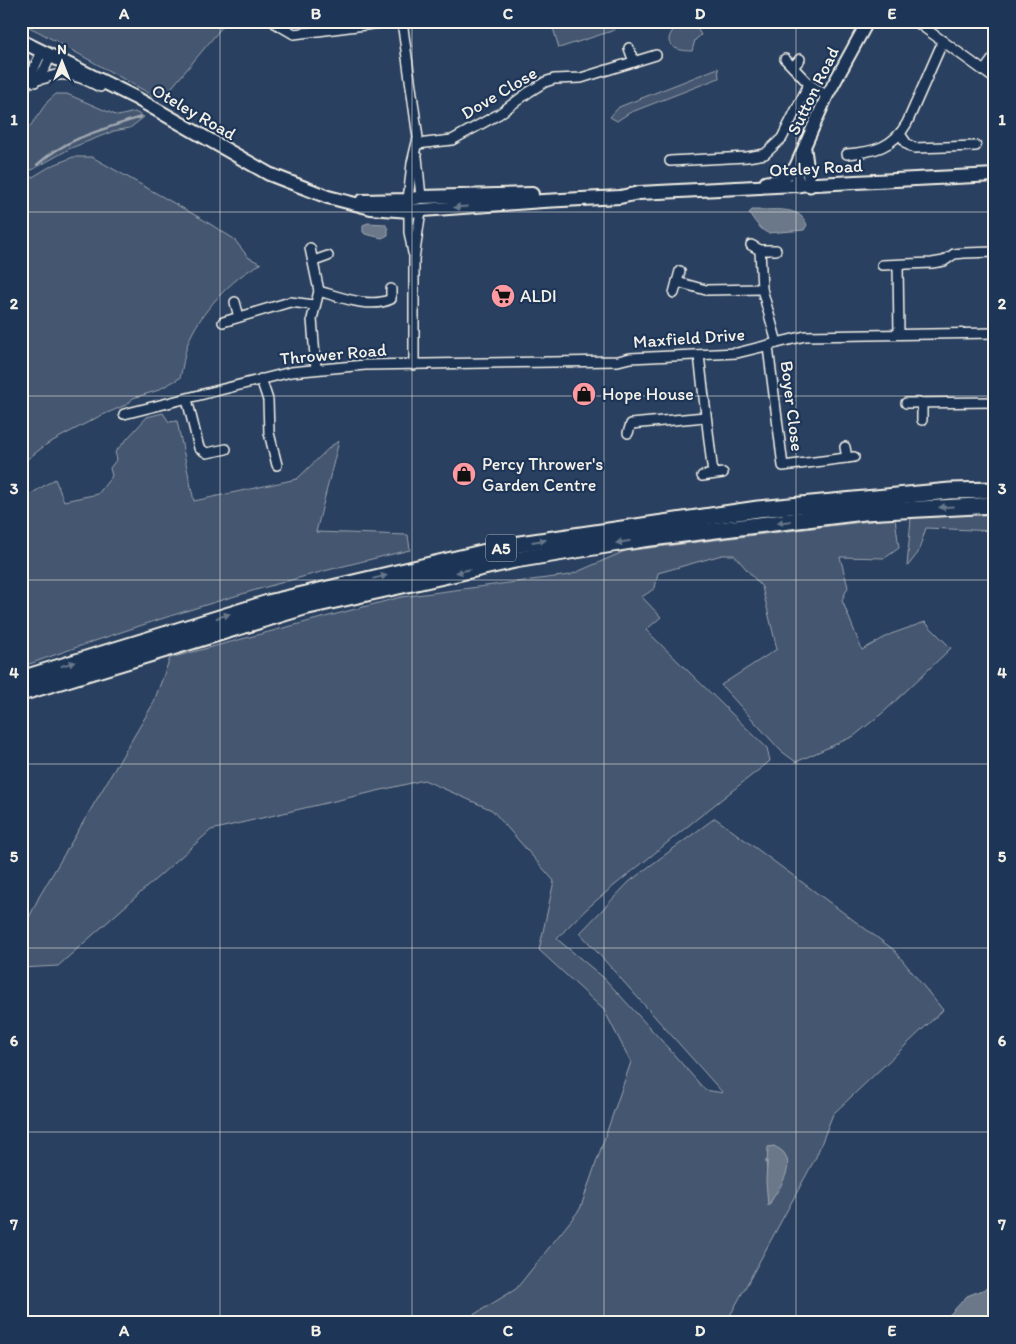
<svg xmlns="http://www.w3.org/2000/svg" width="1016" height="1344" font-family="Itim,sans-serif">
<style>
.green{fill:#445771;stroke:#9ca4ac;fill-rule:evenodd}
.water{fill:#6a788a;stroke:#a1a8b0}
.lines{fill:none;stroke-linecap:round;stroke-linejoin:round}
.stream{stroke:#a1a8b0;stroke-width:2.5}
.minor-casing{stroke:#f4f1e8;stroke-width:12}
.tertiary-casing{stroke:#f4f1e8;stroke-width:15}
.secondary-casing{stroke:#f4f1e8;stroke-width:16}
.trunk-casing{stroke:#f4f1e8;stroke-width:19}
.minor{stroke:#1d3557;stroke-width:9}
.tertiary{stroke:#1d3557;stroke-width:11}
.secondary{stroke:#1d3557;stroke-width:12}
.trunk{stroke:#1d3557;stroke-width:15}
.oneway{fill:#68778a}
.grid{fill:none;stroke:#f4f1e8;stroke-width:1;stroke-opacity:0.55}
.labels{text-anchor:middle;stroke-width:4.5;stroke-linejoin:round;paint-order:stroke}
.shield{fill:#1d3557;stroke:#b4b9bc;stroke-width:1}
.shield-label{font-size:16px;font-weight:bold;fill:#f4f1e8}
.street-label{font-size:18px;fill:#f4f1e8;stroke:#1d3557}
.poi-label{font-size:18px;fill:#f4f1e8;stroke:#1d3557;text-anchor:start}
.neatline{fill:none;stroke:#f4f1e8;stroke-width:2}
.grid-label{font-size:16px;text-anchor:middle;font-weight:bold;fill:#f4f1e8}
</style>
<rect width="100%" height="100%" fill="#2a4060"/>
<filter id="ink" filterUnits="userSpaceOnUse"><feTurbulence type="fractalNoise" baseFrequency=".02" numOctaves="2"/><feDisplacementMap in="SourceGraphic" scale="10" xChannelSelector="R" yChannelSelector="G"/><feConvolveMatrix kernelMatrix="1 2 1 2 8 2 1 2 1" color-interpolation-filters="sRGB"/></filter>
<g filter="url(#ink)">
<g class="green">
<path d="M21,21H217L223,26L168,92L164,95L154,96L41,33L21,23Z"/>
<path d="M551,21H613L615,30L559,48Z"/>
<path d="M672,21H693L701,35L695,40L692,51C674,51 660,44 676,27Z"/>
<path d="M718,68L719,78L629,113L617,121L610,117L619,107Z"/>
<path d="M56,94H67L118,116L135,112L144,117L130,128L114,131L71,148L32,170L21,166V139L48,101Z"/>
<path d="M73,157H92L202,219L234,239L248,257L261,264C233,276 198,315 188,343C184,354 183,367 180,378L156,391L133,398L128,404L98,417L47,444L21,464V184L51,166Z"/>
<path d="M163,413L169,422L177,421L194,501L297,479L331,446L339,441L316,532L408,535L410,550C278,580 148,621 21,667V500L55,479L64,501L98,494L112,476L110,468L117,459L115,452L147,417Z"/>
<path d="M995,513V531L926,528L918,553L907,567L911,517Z"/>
<path d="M895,518L899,548L885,558L840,557L848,587L842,600L862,650L891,634L925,622L951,648L885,711L854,736L796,762L781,751L721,685L777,649L762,587L734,555H722L658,573L655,588L642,597L661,617L646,630L767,748L770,761C728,794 686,827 645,861C614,886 583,909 557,939L604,978L661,1040L705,1090L723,1093L580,933L629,882L651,865L715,818L894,950L943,1010L833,1114L816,1157L726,1323H460L516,1289L580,1209L631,1062L604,1010L539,950L554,881L492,810L424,780L211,830L58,966L21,968V934L39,897L153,704L170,658L401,597L570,575L625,551ZM766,1160L775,1193L769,1205Z"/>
</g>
<g class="water">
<path d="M752,210C770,211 800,204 807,225L804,230L768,233C760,230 754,220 749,213Z"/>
<path d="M368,223L385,224L388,229V235L382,238L365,234L363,232V225Z"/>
<path d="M774,1146C777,1148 782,1150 784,1153C796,1169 776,1192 768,1206L766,1181L768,1147Z"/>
<path d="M995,1285V1323H942L967,1296Z"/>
</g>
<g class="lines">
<g class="stream">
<path d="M37,165C66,138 104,129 141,117"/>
<path d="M21,174L23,173"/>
</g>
<g class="minor-casing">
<g id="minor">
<path d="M402,21L418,138L412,163L408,200"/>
<path d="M915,21L995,79"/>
<path d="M275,23L294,34L396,21"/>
<path d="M629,48L634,62"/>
<path d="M21,55L24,63V87"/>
<path d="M785,59L809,84L827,96"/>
<path d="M793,67L800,59"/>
<path d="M984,71L995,56"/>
<path d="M37,80C44,79 50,76 57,75C73,73 86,80 100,87"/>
<path d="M35,82L45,68L51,55"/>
<path d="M21,96L42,51"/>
<path d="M900,134L907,144L914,148L976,146"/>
<path d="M417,144L452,140L499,114L529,92L545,82L554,79L581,78L594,74L656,55"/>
<path d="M847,154C873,152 893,148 907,123L943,41"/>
<path d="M417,157L421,197"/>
<path d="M670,161L747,157L765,154L782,138L809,84"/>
<path d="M409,211V232L413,253"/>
<path d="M751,245L760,250H776"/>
<path d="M310,248L319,291L312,319L316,369"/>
<path d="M760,250L762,289L777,343"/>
<path d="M314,261L328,256"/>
<path d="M882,265L932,263L944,261L954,254L964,253L995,252"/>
<path d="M898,265L899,334"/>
<path d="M677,282L706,290L762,289"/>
<path d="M319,291C340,297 370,309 391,299V289"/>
<path d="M674,293L680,271"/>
<path d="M235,302L239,317"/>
<path d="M223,322L290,302L314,305"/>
<path d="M995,333V399"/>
<path d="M768,347L783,466L854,457"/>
<path d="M699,355L713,474"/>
<path d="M414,365V259L421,210"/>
<path d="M261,379L268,400L269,433L277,465"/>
<path d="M187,399L199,448L207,453L226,449"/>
<path d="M906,403L995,402"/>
<path d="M922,403V420"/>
<path d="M124,414L291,372L365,365L618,361L630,358L737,353L805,336L995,333"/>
<path d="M995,421V404"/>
<path d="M628,433L631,424L705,417"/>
<path d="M845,447L847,458"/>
<path d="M702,476L723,473"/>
</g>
</g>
<g class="tertiary-casing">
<g id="tertiary">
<path d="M805,149L810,186"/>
<path d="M766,182L779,181L795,168"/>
<path d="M799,186L795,168L827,96L868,21"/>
</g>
</g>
<g class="secondary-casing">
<g id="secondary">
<path d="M21,41L136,98L269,174L328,197L371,208L409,211L543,201L620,197L639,193L995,175"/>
<path d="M362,201L408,200L421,197L532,194"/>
</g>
</g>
<g class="trunk-casing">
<g id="trunk">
<path d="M21,679L268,603L520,544L758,509L950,491L995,490"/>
<path d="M21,693L304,607L515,560L643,539L864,512L995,505"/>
</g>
</g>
<use href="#minor" class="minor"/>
<use href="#tertiary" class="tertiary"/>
<use href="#secondary" class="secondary"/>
<use href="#trunk" class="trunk"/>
</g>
<defs><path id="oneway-solid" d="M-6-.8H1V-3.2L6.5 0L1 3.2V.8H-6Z" transform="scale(1.25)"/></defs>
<g class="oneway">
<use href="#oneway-solid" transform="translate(461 207) rotate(177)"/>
<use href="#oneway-solid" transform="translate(946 507) rotate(177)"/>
<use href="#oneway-solid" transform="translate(784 522) rotate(173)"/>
<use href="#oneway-solid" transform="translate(539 541) rotate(-8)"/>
<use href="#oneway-solid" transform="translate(623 542) rotate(171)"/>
<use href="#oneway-solid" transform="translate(463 571) rotate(167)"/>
<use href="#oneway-solid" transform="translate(380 577) rotate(-13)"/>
<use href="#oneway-solid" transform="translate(223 616) rotate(-17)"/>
<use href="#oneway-solid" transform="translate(68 664) rotate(-17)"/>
</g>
</g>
<path class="grid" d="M220,21V1323M412,21V1323M604,21V1323M796,21V1323M21,212H995M21,396H995M21,580H995M21,764H995M21,948H995M21,1132H995"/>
<defs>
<g id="supermarket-disc" transform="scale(1.25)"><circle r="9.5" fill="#ff9aa2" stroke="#1d3557"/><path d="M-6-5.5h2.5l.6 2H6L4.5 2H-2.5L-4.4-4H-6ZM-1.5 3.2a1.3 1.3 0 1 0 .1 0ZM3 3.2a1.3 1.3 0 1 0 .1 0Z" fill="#111"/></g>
<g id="shop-disc" transform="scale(1.25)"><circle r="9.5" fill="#ff9aa2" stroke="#1d3557"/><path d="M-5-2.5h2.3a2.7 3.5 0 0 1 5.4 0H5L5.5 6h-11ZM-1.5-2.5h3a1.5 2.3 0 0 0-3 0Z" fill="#111"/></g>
</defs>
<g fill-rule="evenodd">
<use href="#supermarket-disc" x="503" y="296"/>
<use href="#shop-disc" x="584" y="394"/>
<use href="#shop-disc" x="464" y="474"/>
</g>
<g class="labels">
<rect class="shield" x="486" y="534.5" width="30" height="27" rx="4"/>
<g class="shield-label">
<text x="501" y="554">A5</text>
</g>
<g class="street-label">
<text transform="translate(813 91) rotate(-64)" y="6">Sutton Road</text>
<text transform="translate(499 93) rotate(-31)" y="6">Dove Close</text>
<text transform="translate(194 112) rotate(30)" y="6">Oteley Road</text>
<text transform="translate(816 168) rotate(-3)" y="6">Oteley Road</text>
<text transform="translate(689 338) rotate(-4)" y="6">Maxfield Drive</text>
<text transform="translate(333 354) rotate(-5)" y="6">Thrower Road</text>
<text transform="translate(792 406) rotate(83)" y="6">Boyer Close</text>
</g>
<g class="poi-label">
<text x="520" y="302">ALDI</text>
<text x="602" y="400">Hope House</text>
<text x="482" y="470">Percy Thrower's<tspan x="482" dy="21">Garden Centre</tspan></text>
</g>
</g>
<rect width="1016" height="1344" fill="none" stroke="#1d3557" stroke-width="55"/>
<g transform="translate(62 62)" stroke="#1d3557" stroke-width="4" paint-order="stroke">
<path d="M0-4L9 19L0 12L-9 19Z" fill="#f4f1e8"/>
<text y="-8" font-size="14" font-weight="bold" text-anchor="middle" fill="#f4f1e8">N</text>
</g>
<rect x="28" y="28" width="960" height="1288" class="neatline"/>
<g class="grid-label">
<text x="124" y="19">A</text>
<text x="316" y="19">B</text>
<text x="508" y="19">C</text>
<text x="700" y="19">D</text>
<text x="892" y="19">E</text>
<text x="14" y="125">1</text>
<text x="1002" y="125">1</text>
<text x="14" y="309">2</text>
<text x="1002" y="309">2</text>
<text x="14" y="494">3</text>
<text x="1002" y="494">3</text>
<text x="14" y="678">4</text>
<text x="1002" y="678">4</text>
<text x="14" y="862">5</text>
<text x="1002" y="862">5</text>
<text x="14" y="1046">6</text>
<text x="1002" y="1046">6</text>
<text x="14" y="1230">7</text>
<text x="1002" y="1230">7</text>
<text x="124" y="1336">A</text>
<text x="316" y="1336">B</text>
<text x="508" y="1336">C</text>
<text x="700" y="1336">D</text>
<text x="892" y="1336">E</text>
</g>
</svg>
